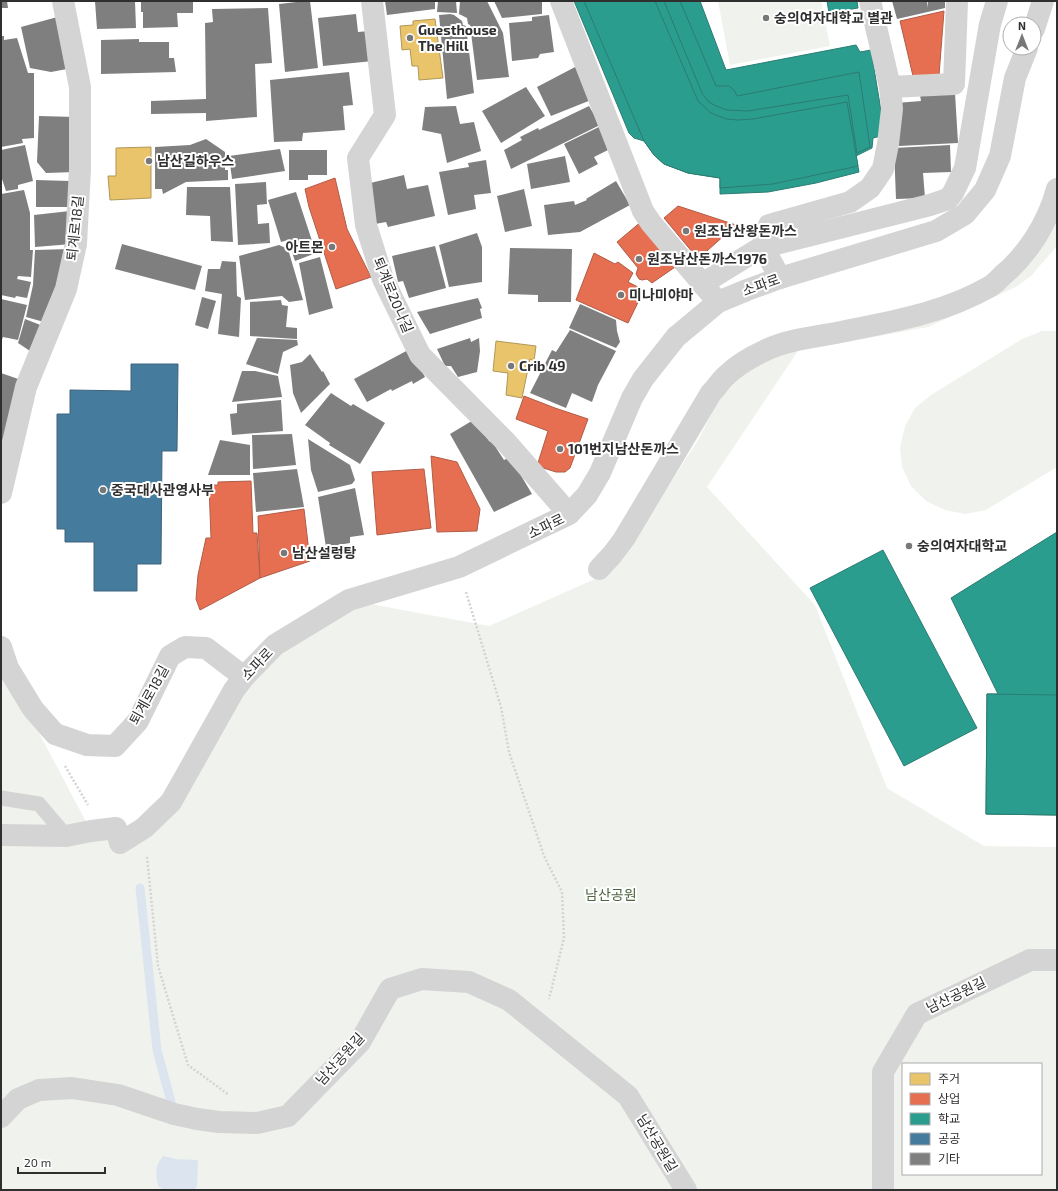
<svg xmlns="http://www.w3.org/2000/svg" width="1058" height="1191" font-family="'Exo 2','Noto Sans KR',sans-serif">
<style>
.green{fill:#f0f3ed;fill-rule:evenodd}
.water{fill:#dce5ef}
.homes{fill:#e9c46a;stroke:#b19758}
.shops{fill:#e76f51;stroke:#b05c47}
.schools{fill:#2a9d8f;stroke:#2c7c72}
.public{fill:#457b9d;stroke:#3e647c}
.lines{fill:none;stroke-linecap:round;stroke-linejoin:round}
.stream{stroke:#dce5ef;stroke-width:9}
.building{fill:#7f7f7f}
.path{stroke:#d3d3d3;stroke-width:2.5;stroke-dasharray:2 2;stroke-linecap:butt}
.service{stroke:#d4d4d4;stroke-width:15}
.pedestrian{stroke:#d4d4d4;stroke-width:22}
.minor{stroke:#d4d4d4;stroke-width:22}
.tertiary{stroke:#d4d4d4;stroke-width:22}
.poi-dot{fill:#787878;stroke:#fff;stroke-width:1.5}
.labels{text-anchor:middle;stroke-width:4;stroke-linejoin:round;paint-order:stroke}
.poi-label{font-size:14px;font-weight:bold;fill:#2f2f2f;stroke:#fff;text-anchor:start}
.street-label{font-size:14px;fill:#2f2f2f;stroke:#fff}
.park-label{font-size:14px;fill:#4e6641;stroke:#fff}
</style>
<rect width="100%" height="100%" fill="#fff"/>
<g class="green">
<path d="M718,1H821L830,46L730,65Z"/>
<path d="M1057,215V246L1031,276L1016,287L928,327L798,351L707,487L815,605L887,788L984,846L1057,847V1190H1V661L91,831L144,828L234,690L349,600L489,626L613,571L698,440L719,399L749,369L784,349L1005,284ZM903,1064H1041V1174H903Z"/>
<path d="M1042,331H1057V467L986,510L965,514L945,510L926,501L911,486L902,467L900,447L905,426L915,408L931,395L1022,339Z"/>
</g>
<path class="water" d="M163,1156L176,1159L198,1160L197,1187L193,1190H164L158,1186C156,1174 154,1166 163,1156Z"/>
<g class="homes">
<path d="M435,19L443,78L419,80L418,66H412L410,49L402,50L400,26L413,25V21Z"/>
<path d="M151,147V198L110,200L108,176H116V148Z"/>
<path d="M496,341L536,346L534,361L530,359L522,398L506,395L508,373L493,371Z"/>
</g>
<g class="shops">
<path d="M944,11L939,75L913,76L900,21Z"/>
<path d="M335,178L347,229L371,277L336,289L309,207L305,189Z"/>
<path d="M678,206L736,225L698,259L664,218Z"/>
<path d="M642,221L678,265L652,283L647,279L642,280L639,279L636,274L638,268L617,242Z"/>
<path d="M594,253L615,264L618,262L633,273L628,282L644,290L628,323L576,300Z"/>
<path d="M524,396L555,408L588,419L570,468L565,472H556L537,466L548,431L516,419Z"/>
<path d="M431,456L457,462L480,509L477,531L437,532Z"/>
<path d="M424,469L431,528L377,535L372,472Z"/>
<path d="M251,481L253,533H257L260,578L200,610L196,599L198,575L206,538H211L209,485H218V482Z"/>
<path d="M304,509L310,561L260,578L258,516Z"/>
</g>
<g class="schools">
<path d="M574,1H700L726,70L856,45L860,52L871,50L885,135L873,138L872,148L856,156L859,172L816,183L768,192L720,194V178L688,173L664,164L654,155L644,141L634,138L629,133Z"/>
<path d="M584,1H655L698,101L711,113L726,119L738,120L753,119L847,102L858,166L773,184L720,188V178L688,173L664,164L654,155L644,141Z"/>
<path d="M664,1H680L716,86H729L734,90L737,96L859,72L870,147L857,153L848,95L748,111L727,110L716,106L709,102L702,93Z"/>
<path d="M827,1H857L858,8L829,13Z"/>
<path d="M1057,532V815L986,814L987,694H998L951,598Z"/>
<path d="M883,550L977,728L904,766L810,588Z"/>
<path d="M987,694L1057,695V815L986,814Z"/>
</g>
<path class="public" d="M131,364H178L177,451H162L161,564H137V591H94V542H65V529H57V414H70V390L131,391Z"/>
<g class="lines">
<path class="stream" d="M140,888L157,1050L174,1113"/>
</g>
<g class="building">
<path d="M1,1H7L8,8H1Z"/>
<path d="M95,1H135L136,28L97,29Z"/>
<path d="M141,1H193V13H177L178,27L143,28V12H141Z"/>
<path d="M305,1H310L318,68L285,72L279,4Z"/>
<path d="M385,1H435V9L387,15Z"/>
<path d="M438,1H456L457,13L437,12Z"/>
<path d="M460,1H487L503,33L509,77L477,80L470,25L468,24L467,18L459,14Z"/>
<path d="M494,1H542V14L502,18Z"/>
<path d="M892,1H927L928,8V1H945V8L897,19Z"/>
<path d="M268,8L272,63L255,64L257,117L206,121V113L151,114V101L206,99L205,23L213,22L212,9Z"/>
<path d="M356,14L358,32L369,31L373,61L323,66L318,18Z"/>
<path d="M450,14L454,15L462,21L463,25L466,26L474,93L447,99L439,15Z"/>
<path d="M549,15L554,52L540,54L538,58L512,61L509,23L532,21V17Z"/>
<path d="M61,16L72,68L51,72L30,68L21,27Z"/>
<path d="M1,36H4V40L17,38L28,73H34V138L22,139L23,143L1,147Z"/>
<path d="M139,39V42H169V58H174L176,72L101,74V40Z"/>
<path d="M577,66L591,100L551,116L537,87Z"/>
<path d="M349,72L353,105L343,106L345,130L303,133L302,141L274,142L270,80Z"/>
<path d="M526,87L545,116L501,143L482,111Z"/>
<path d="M955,93L958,143L899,146L896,103L921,101L920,95Z"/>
<path d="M456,106L460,124L474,122L481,151L447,163L441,134L422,130L425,107Z"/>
<path d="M589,106L600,125L511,169L504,150L522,140L520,137L538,128L539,130Z"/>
<path d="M39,116L76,117L75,172L46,173L37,162Z"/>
<path d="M603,125L614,147L594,157L598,164L579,174L564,144Z"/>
<path d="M206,139L225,152V170H228V180L186,182L163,194L162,189H155V147L190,145Z"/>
<path d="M25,145L33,181L18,185V189L6,191L2,179H1V150Z"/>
<path d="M950,145L951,172L923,173L925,198L896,199L894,148Z"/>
<path d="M280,149L285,171L232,179L229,156Z"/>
<path d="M289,150H327V175H308V180H289Z"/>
<path d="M565,156L570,182L531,189L527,164Z"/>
<path d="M486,160L491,193L474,195L476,209L448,215L439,172L469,167L468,163Z"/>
<path d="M404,175L407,189L428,185L435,216L388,227L386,222L375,224L366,184Z"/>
<path d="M36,180L70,181V207H36Z"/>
<path d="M616,181L630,205L580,232L548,235L544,205L574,201L575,205L587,200L586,199Z"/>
<path d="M266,182L267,204L257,205L258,224L269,223L270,243L238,245L235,184Z"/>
<path d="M187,187H230L233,242L211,241L210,216L186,215Z"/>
<path d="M524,189L532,226L505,232L497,196Z"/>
<path d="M24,190L30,213V250H33L31,277L18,276L17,279L31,282L27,298L16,296L15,298L1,295V194Z"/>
<path d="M296,192L316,253L295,261L288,240L281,242L268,200Z"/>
<path d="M70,211L72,244L35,247L34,215Z"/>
<path d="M477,233L482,247V282L449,287L439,245Z"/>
<path d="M122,244L202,266L195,290L115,269Z"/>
<path d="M279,245L288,249L303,300L289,302L282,296L245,300L239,256Z"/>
<path d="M435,246L446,288L409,298L403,281L398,282L392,256Z"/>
<path d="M510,248L572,249L571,302H538V295L508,294Z"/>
<path d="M69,249L44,322L26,317L33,285L35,250Z"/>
<path d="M320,257L333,308L309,315L299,263Z"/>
<path d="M222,261L236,262L237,296L241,298L239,337L218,334L222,294L205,291L208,269H220Z"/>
<path d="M202,297L216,301L208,329L195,325Z"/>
<path d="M478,298L482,308L480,309L482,318L430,334L417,312Z"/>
<path d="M1,299L27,305L18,340L3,337L1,342Z"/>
<path d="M281,300L282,305L288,306L286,327L297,328V339L250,336V302Z"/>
<path d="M580,304L616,320L617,331L620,342L616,348L569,328Z"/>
<path d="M25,319L43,326L33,353L18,343Z"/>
<path d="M570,330L616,351L598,385L592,402L572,393L566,408L530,393L552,350L556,352Z"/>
<path d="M257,338L297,340L298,345L283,352L278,374L246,364Z"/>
<path d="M470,338L471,342L479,338L480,351L477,372L458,377L451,366H445L437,349Z"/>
<path d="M410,349L425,377L413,384L412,381L392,391L391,389L367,402L354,379Z"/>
<path d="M310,354L322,372L323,371L330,384L301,413L293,393L290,365L302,362Z"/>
<path d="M242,371H255L278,376L282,397L232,402Z"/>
<path d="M1,373L24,381L1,445Z"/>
<path d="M331,393L351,406L353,404L385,423L360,464L329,445L330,443L305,425Z"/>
<path d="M281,400L283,431L232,435L230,414L237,413V404Z"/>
<path d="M475,419L489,441L493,443L504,460L510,457L532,494L494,512L450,434Z"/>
<path d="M292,434L296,465L253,469L252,435Z"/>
<path d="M308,439L350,465L355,480L352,484L318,492L311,470Z"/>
<path d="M220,440L250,445V475H208Z"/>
<path d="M297,469L304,507L256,512L253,473Z"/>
<path d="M355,488L364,535L350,537V543L326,547L318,497Z"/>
</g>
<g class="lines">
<g class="path">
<path d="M466,592L501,707L509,752L544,856L562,892L564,938L549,999"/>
<path d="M65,766L88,805"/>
<path d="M147,857L158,966L188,1065L229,1095"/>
</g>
<path class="service" d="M1,798L39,804L66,836"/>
<g class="pedestrian">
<path d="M702,284L760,248L930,205L948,199L953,193L965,168L990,24L997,1"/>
<path d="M599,569L612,555L624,539L711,393C717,387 721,380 727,375C737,365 753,356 766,350C787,340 813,337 836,333C889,322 942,314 989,287C995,284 999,279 1003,275C1029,253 1048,222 1057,189"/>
<path d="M1,1117L18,1099L39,1090L72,1088L118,1095L174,1114L197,1119L219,1122L257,1123L288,1116L360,1042L390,989L422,979L469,982L509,1000L628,1096L686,1190"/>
<path d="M883,1190V1072L917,1014L1030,960H1057"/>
</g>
<g class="minor">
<path d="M372,1L385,115L358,158L366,225L383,279L420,355L506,442L569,514"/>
<path d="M561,1L643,211L651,223L718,302"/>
<path d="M870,1L890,87L954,84L957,1"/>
<path d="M780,278L767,254L764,240L769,225L850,202L870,188L883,169L888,144L892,109L890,87"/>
<path d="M1,493L26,387L66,289L76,244L80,169V87L63,1"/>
<path d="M1,647L8,668L33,709L55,734L87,745L115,746L138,721L170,656L185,647L206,648L244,677"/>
</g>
<g class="tertiary">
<path d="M1034,29L1043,1"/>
<path d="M1,835L66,836L91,831L116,828L120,843L144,828L171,802L234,690L244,677L275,645L349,600L459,567L569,514L587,495L600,473L632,398L643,379L676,337L718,302L747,290L780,278L936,231L965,214L985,190L1000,156L1015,78L1027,48"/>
</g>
</g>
<g class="poi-dot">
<circle cx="766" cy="18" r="4"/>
<circle cx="410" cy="38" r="4"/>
<circle cx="149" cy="161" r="4"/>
<circle cx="686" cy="231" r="4"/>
<circle cx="332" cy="247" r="4"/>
<circle cx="639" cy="259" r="4"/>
<circle cx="621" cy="295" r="4"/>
<circle cx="511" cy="366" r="4"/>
<circle cx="560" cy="449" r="4"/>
<circle cx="103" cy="490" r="4"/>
<circle cx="909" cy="546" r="4"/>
<circle cx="284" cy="553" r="4"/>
</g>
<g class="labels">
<g class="poi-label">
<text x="774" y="23">숭의여자대학교 별관</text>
<text x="418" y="35">Guesthouse<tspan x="418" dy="16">The Hill</tspan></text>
<text x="157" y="166">남산길하우스</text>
<text x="694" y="236">원조남산왕돈까스</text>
<text x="324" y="252" text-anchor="end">아트몬</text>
<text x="647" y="264">원조남산돈까스1976</text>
<text x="629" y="300">미나미야마</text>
<text x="519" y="371">Crib 49</text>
<text x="568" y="454">101번지남산돈까스</text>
<text x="111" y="495">중국대사관영사부</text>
<text x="917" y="551">숭의여자대학교</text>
<text x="292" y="558">남산설렁탕</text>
</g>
<g class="street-label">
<text transform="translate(75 228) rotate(-84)" y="5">퇴계로18길</text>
<text transform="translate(761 285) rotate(-20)" y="5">소파로</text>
<text transform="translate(393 295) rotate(67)" y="5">퇴계로20나길</text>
<text transform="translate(546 526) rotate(-26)" y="5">소파로</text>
<text transform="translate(257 664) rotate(-47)" y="5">소파로</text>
<text transform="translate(149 695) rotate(-61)" y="5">퇴계로18길</text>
<text transform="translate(956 995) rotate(-26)" y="5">남산공원길</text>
<text transform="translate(340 1059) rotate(-48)" y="5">남산공원길</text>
<text transform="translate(657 1143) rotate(59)" y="5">남산공원길</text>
</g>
<g class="park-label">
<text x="611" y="900">남산공원</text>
</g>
</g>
<rect width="1058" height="1191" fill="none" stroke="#2f2f2f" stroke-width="4"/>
<rect x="902" y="1063" width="140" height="112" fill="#ffffff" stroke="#acacac"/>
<rect x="910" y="1073" width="20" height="12" fill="#e9c46a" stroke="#acacac"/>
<text x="938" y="1083" font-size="12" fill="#2f2f2f">주거</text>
<rect x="910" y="1093" width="20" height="12" fill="#e76f51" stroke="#acacac"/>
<text x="938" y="1103" font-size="12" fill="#2f2f2f">상업</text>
<rect x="910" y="1113" width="20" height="12" fill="#2a9d8f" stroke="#acacac"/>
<text x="938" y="1123" font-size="12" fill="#2f2f2f">학교</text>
<rect x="910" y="1133" width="20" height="12" fill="#457b9d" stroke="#acacac"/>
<text x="938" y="1143" font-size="12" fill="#2f2f2f">공공</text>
<rect x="910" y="1153" width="20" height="12" fill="#7f7f7f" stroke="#acacac"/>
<text x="938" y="1163" font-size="12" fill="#2f2f2f">기타</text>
<g transform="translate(1022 36)"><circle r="19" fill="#ffffff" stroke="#acacac"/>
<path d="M0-3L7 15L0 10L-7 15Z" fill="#787878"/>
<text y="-6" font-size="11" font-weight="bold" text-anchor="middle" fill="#2f2f2f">N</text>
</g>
<path d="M18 1167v6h87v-6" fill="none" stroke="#2f2f2f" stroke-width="2"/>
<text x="24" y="1167" font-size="12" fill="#2f2f2f" stroke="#ffffff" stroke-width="3" paint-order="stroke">20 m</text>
</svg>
